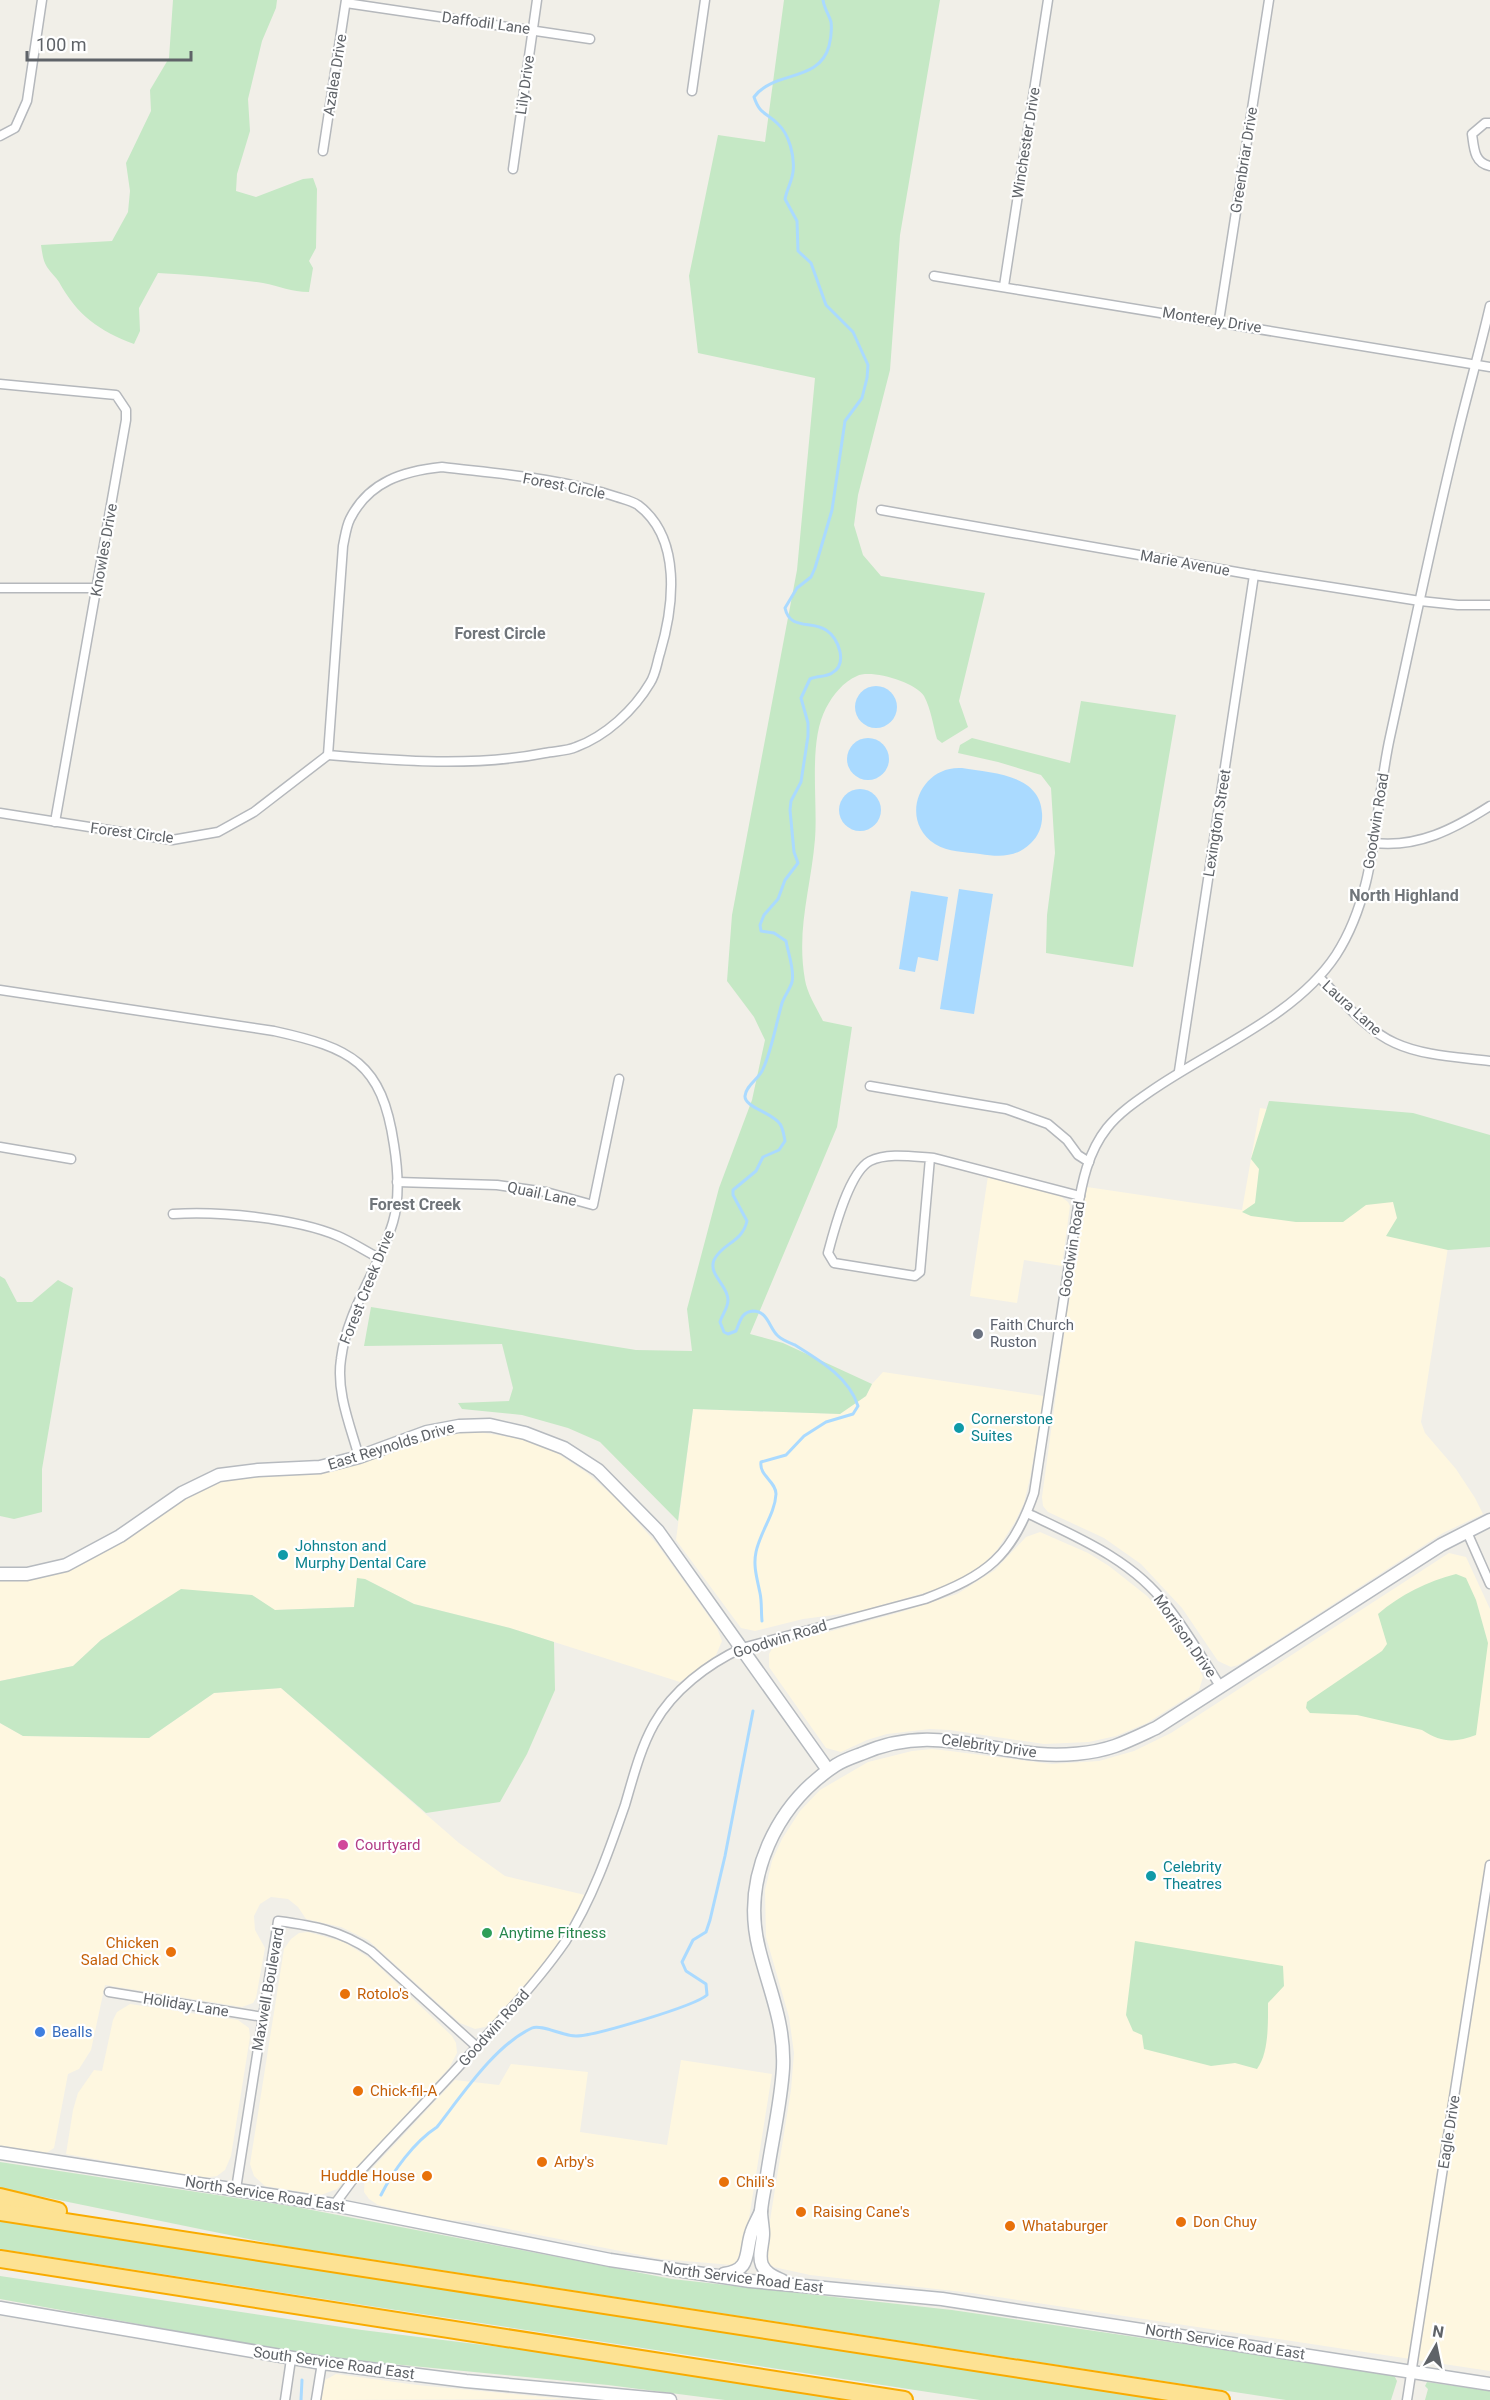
<svg xmlns="http://www.w3.org/2000/svg" width="1490" height="2400" font-family="Roboto,sans-serif">
<style>
.commercial{fill:#fef7e0}
.green{fill:#c5e8c5}
.water{fill:#aadaff}
.lines{fill:none;stroke-linecap:round;stroke-linejoin:round}
.stream{stroke:#aadaff;stroke-width:3}
.street-casing{stroke:#b5b8bc;stroke-width:11}
.secondary-casing{stroke:#b6babf;stroke-width:15}
.highway-casing{stroke:#f9ab00;stroke-width:20}
.street{stroke:#fff;stroke-width:8}
.secondary{stroke:#fff;stroke-width:12}
.highway{stroke:#fde293;stroke-width:16}
.worship-dot{fill:#6b7280;stroke:#fff;stroke-width:2}
.culture-dot{fill:#0f9aa8;stroke:#fff;stroke-width:2}
.hotel-dot{fill:#d1479c;stroke:#fff;stroke-width:2}
.leisure-dot{fill:#2e9e5b;stroke:#fff;stroke-width:2}
.food-dot{fill:#e8710a;stroke:#fff;stroke-width:2}
.shop-dot{fill:#3f7fe0;stroke:#fff;stroke-width:2}
.labels{text-anchor:middle;stroke-width:4.5;stroke-linejoin:round;paint-order:stroke}
.street-label{font-size:15px;fill:#5f6368;stroke:#fff}
.worship-label{font-size:15px;fill:#5b616d;stroke:#fff;text-anchor:start}
.culture-label{font-size:15px;fill:#0d838f;stroke:#fff;text-anchor:start}
.hotel-label{font-size:15px;fill:#b23c85;stroke:#fff;text-anchor:start}
.leisure-label{font-size:15px;fill:#27864d;stroke:#fff;text-anchor:start}
.food-label{font-size:15px;fill:#c56008;stroke:#fff;text-anchor:start}
.shop-label{font-size:15px;fill:#366cbe;stroke:#fff;text-anchor:start}
.neighbourhood-label{font-size:16px;font-weight:bold;fill:#70757a;stroke:#fff}
</style>
<rect width="100%" height="100%" fill="#f1efe8"/>
<g class="commercial">
<path d="M1260,1108L1465,1137L1421,1422L1425,1433L1456,1469L1475,1498L1483,1514L1443,1533L1259,1652L1238,1665L1231,1667L1218,1661L1182,1608L1141,1564L1104,1538L1048,1512L1043,1506L1042,1497L1076,1247L1087,1187L1242,1210Z"/>
<path d="M988,1176L1060,1196L1068,1202L1070,1206L1062,1266L1024,1260L1017,1303L970,1296Z"/>
<path d="M883,1372L1044,1396L1030,1478L1024,1503L1015,1522L997,1550L983,1564L964,1577L942,1588L857,1612L803,1619L755,1631L741,1628L676,1540L693,1409L840,1414L866,1396L872,1384Z"/>
<path d="M460,1432H478L522,1439L554,1451L587,1473L617,1499L657,1544L717,1628L722,1641L716,1655L680,1682L510,1628L414,1604L365,1579H357L354,1607L274,1610L252,1595L101,1640L73,1666L0,1681V1580H22L66,1570L90,1560L118,1545L186,1498L215,1483L257,1476L328,1472L354,1465L422,1440Z"/>
<path d="M1040,1532L1088,1553L1109,1566L1147,1596L1161,1612L1199,1668L1203,1677L1199,1690L1147,1723L1116,1736L1089,1742L1044,1744L950,1730L930,1729L887,1734L867,1740L841,1752L826,1748L769,1667V1654L773,1647L901,1612L957,1594L995,1570L1026,1537Z"/>
<path d="M1449,1553L1466,1557L1490,1609V2371L972,2293L810,2275L769,2266L766,2262V2245L791,2090L794,2053L789,2017L766,1937L765,1890L772,1861L782,1839L800,1811L820,1790L868,1762L912,1751L932,1749L950,1751L1052,1764L1099,1761L1134,1751L1171,1733Z"/>
<path d="M281,1688L459,1843L505,1876L585,1895L560,1941L535,1976L497,2019L485,2027L475,2029L460,2023L368,1940L341,1927L306,1919L298,1907L288,1899L271,1897L260,1904L254,1916L255,1930L265,1948L256,1998L253,2003L242,2007L105,1985L91,2050L79,2069L68,2074L54,2148L45,2154L0,2146V1723L23,1736L149,1738L214,1693Z"/>
<path d="M308,1932L344,1942L371,1959L452,2036L456,2043L457,2053L449,2068L337,2189L321,2195L265,2186L254,2176L250,2164L284,1949L291,1939L299,1933Z"/>
<path d="M130,2004L238,2020L249,2028L250,2037L231,2156L225,2170L217,2176L203,2178L66,2154L73,2110L78,2093L94,2070L102,2071L113,2020L117,2012Z"/>
<path d="M681,2060L772,2074L744,2250L738,2262L732,2265L661,2259L468,2221L442,2220L378,2205L369,2199L364,2192L365,2176L455,2080L499,2085L511,2064L588,2072L580,2132L667,2145Z"/>
<path d="M336,2374L417,2385L565,2399L321,2400L325,2380Z"/>
</g>
<g class="green">
<path d="M173,0H277L276,8L262,41L248,99L250,131L237,174L236,191L256,197L303,179L313,178L317,189L316,248L309,261L313,268L309,292C291,292 280,286 263,283C228,278 193,275 158,273L139,308L140,331L134,344C99,331 77,315 59,282C56,277 51,273 47,267C43,261 42,252 41,245L112,241L128,212L130,191L126,163L151,111L150,90L169,58Z"/>
<path d="M784,0H940L900,235L890,370L858,495L854,525L863,555L881,576L985,593L959,701L968,727L942,743L937,739C933,725 931,709 924,696C915,682 871,669 857,676C843,682 833,695 826,708C808,742 818,801 815,839C811,888 796,929 805,980C807,993 817,1009 823,1021L852,1027L837,1127L750,1334L783,1343L872,1384L866,1396L840,1414L693,1409L678,1521L600,1442L568,1428L522,1415L462,1409L458,1403L509,1401L513,1388L502,1344L364,1346L371,1307L636,1350L692,1351L687,1309L719,1188L752,1100L765,1040L754,1017L727,981L732,915L797,570L815,378L698,353L689,276L718,135L765,142Z"/>
<path d="M1081,701L1176,715L1133,967L1046,953L1047,915L1055,853L1051,788L1041,775L998,762L958,753L960,745L972,738L1070,763Z"/>
<path d="M1269,1101L1413,1113L1490,1135V1247L1448,1250L1386,1236L1397,1218L1393,1202L1366,1205L1343,1222H1296L1251,1216L1242,1212L1255,1203L1259,1169L1251,1159Z"/>
<path d="M0,1276L5,1279L17,1302H32L58,1280L73,1288L42,1469V1512L14,1519L0,1516Z"/>
<path d="M1456,1574L1466,1578L1476,1600L1488,1643L1476,1735C1455,1743 1442,1743 1422,1730L1357,1715L1310,1713L1306,1708L1307,1702L1382,1651L1387,1644L1378,1614C1400,1595 1428,1581 1456,1574Z"/>
<path d="M357,1578L365,1579L414,1604L510,1628L554,1642L555,1690L527,1754L500,1802L426,1813L281,1688L214,1693L149,1738L23,1736L0,1723V1681L73,1666L101,1640L181,1589L252,1595L275,1610L354,1607Z"/>
<path d="M1135,1941L1283,1966L1284,1986L1268,2003C1268,2023 1269,2053 1257,2069L1235,2063L1211,2066L1144,2049L1142,2035L1133,2031L1126,2015Z"/>
<path d="M0,2162L296,2207L672,2279L952,2310L1394,2375L1397,2381L1391,2400H1286L382,2261L278,2245L0,2188Z"/>
<path d="M0,2221L1162,2400H980L0,2249Z"/>
<path d="M0,2276L362,2330L564,2355L857,2400H725L608,2385L361,2361L265,2347L0,2299Z"/>
<path d="M1427,2382L1490,2391V2400H1425L1428,2389L1425,2386Z"/>
</g>
<g class="water">
<circle cx="876" cy="707" r="21"/>
<circle cx="868" cy="759" r="21"/>
<path d="M962,768C991,773 1040,774 1042,813C1043,824 1039,836 1031,843C1016,858 999,857 980,854C965,852 948,852 935,844C898,820 920,765 962,768Z"/>
<circle cx="860" cy="810" r="21"/>
<path d="M959,889L993,894L974,1014L940,1009Z"/>
<path d="M911,891L948,897L938,961L918,957L915,972L899,969Z"/>
</g>
<g class="lines">
<g class="stream">
<path d="M762,1621C761,1612 762,1602 760,1593C757,1578 753,1566 756,1552C760,1532 775,1514 776,1494C776,1481 759,1476 761,1462L786,1455L804,1436L826,1422L853,1414L858,1406C849,1377 819,1360 795,1345C790,1343 782,1340 778,1336C769,1328 768,1311 753,1311C741,1312 740,1322 736,1331L728,1334L724,1332L720,1322C722,1315 728,1308 728,1300C728,1285 708,1275 714,1260C722,1243 742,1243 747,1221L733,1195V1190L756,1171L763,1157L779,1150L785,1141C784,1136 783,1128 780,1124C773,1113 744,1107 745,1096C746,1085 759,1079 763,1069C772,1049 776,1024 782,1003C785,995 790,989 792,982C795,971 788,953 786,941L774,933L761,931L760,925L764,915L778,899L785,880L798,863L794,852L790,810L791,801L801,782L808,736V723L801,698L810,679C817,676 826,677 832,673C848,664 839,638 826,630C812,620 790,631 785,608L797,588L811,577L815,568L832,510L845,421L862,398L867,378L868,365L853,332L826,305L811,263L798,251L797,221L785,199C787,189 792,181 793,172C795,156 789,134 778,124C766,112 760,115 754,97C774,70 819,83 829,46C831,38 832,30 831,22C829,15 824,8 823,0"/>
<path d="M381,2195C393,2171 414,2142 437,2127C462,2095 495,2045 532,2028C541,2024 563,2036 576,2036C594,2036 695,2006 707,1995L706,1984L686,1971L682,1962L693,1940L706,1932L710,1920L725,1856L753,1711"/>
<path d="M301,2400L302,2380"/>
</g>
<g class="street-casing">
<g id="street">
<path d="M346,3L590,39"/>
<path d="M692,91L705,0"/>
<path d="M1490,123H1485L1472,134C1474,148 1474,163 1490,166"/>
<path d="M0,136L15,128L27,101L42,0"/>
<path d="M323,151L346,0"/>
<path d="M513,169L537,0"/>
<path d="M934,276L1490,367"/>
<path d="M1004,286L1048,0"/>
<path d="M1219,321L1269,0"/>
<path d="M0,384L116,395L126,410V420L55,822"/>
<path d="M442,467C500,474 561,478 617,497C623,499 632,501 638,505C682,538 674,606 660,653C657,662 656,674 650,683C634,710 606,736 576,747C567,751 555,751 545,753C475,767 399,761 328,755L343,546C345,537 346,527 350,519C369,481 404,471 442,467Z"/>
<path d="M881,510L1254,575L1420,601L1458,605H1490"/>
<path d="M0,588H98"/>
<path d="M0,813L172,840L218,832L254,812L328,755"/>
<path d="M1374,843C1418,848 1454,829 1490,806"/>
<path d="M1319,977C1342,1000 1366,1030 1395,1043C1423,1056 1459,1057 1490,1061"/>
<path d="M0,990L274,1031C351,1048 382,1062 394,1145C398,1170 400,1198 393,1222C379,1269 347,1310 341,1359C336,1392 350,1425 359,1457"/>
<path d="M1179,1071L1254,575"/>
<path d="M870,1086L1006,1109L1048,1124L1067,1140L1078,1155L1089,1162"/>
<path d="M0,1147L71,1159"/>
<path d="M930,1158L920,1272L915,1276L834,1263L828,1253C834,1230 849,1172 870,1161C888,1152 915,1157 934,1158L1080,1196"/>
<path d="M397,1182L497,1185L546,1192L593,1205L619,1079"/>
<path d="M173,1214C219,1211 295,1218 338,1236C352,1242 365,1251 379,1258"/>
<path d="M1027,1513C1077,1537 1133,1560 1167,1606C1187,1631 1203,1660 1220,1686"/>
<path d="M1467,1532L1490,1584"/>
<path d="M109,1992L263,2017"/>
<path d="M236,2189L278,1921C315,1926 339,1930 371,1951L477,2047"/>
<path d="M334,2205L354,2178C399,2129 446,2082 490,2032C517,2003 543,1974 565,1942C592,1900 609,1851 625,1805C633,1778 640,1749 654,1724C673,1690 708,1664 742,1648L925,1599C987,1575 1012,1557 1034,1493L1077,1212C1082,1182 1088,1152 1107,1128C1119,1113 1135,1102 1151,1091C1211,1049 1295,1017 1336,955C1378,890 1374,809 1390,737C1411,641 1431,544 1454,449C1465,401 1479,354 1490,306"/>
<path d="M285,2400L291,2359"/>
<path d="M316,2400L322,2363"/>
<path d="M1407,2400L1490,1865"/>
</g>
</g>
<g class="secondary-casing">
<g id="secondary">
<path d="M0,1574H27L66,1565L120,1536L182,1493L219,1475L258,1470L320,1467L359,1457L427,1432L459,1426L490,1425L525,1433L564,1448L598,1470L658,1531L828,1770"/>
<path d="M0,2153L334,2205L610,2260L750,2281L942,2299L1490,2384"/>
<path d="M724,2274C751,2270 745,2254 751,2234C753,2226 758,2219 761,2211"/>
<path d="M783,2281C775,2277 766,2274 762,2265C758,2255 763,2244 763,2234C763,2226 761,2219 761,2211C762,2199 765,2187 767,2175C772,2140 781,2103 783,2068C785,2023 769,1990 759,1949C741,1878 776,1804 836,1765C844,1760 853,1757 861,1754C926,1725 973,1748 1039,1754C1062,1756 1092,1754 1115,1746C1129,1741 1143,1734 1156,1728L1441,1545L1490,1520"/>
<path d="M0,2308L322,2363L466,2381L670,2400"/>
</g>
</g>
<g class="highway-casing">
<g id="highway">
<path d="M0,2197L58,2211"/>
<path d="M0,2212L1221,2400"/>
<path d="M0,2259L904,2400"/>
</g>
</g>
<use href="#street" class="street"/>
<use href="#secondary" class="secondary"/>
<use href="#highway" class="highway"/>
</g>
<circle class="worship-dot" cx="978" cy="1334" r="6"/>
<g class="culture-dot">
<circle cx="959" cy="1428" r="6"/>
<circle cx="283" cy="1555" r="6"/>
<circle cx="1151" cy="1876" r="6"/>
</g>
<circle class="hotel-dot" cx="343" cy="1845" r="6"/>
<circle class="leisure-dot" cx="487" cy="1933" r="6"/>
<g class="food-dot">
<circle cx="171" cy="1952" r="6"/>
<circle cx="345" cy="1994" r="6"/>
<circle cx="358" cy="2091" r="6"/>
<circle cx="542" cy="2162" r="6"/>
<circle cx="427" cy="2176" r="6"/>
<circle cx="724" cy="2182" r="6"/>
<circle cx="801" cy="2212" r="6"/>
<circle cx="1181" cy="2222" r="6"/>
<circle cx="1010" cy="2226" r="6"/>
</g>
<circle class="shop-dot" cx="40" cy="2032" r="6"/>
<g class="labels">
<g class="street-label">
<text transform="translate(486 23) rotate(8)" y="5">Daffodil Lane</text>
<text transform="translate(335 75) rotate(-81)" y="5">Azalea Drive</text>
<text transform="translate(525 85) rotate(-82)" y="5">Lily Drive</text>
<text transform="translate(1026 143) rotate(-81)" y="5">Winchester Drive</text>
<text transform="translate(1244 160) rotate(-81)" y="5">Greenbriar Drive</text>
<text transform="translate(1212 320) rotate(9)" y="5">Monterey Drive</text>
<text transform="translate(564 486) rotate(11)" y="5">Forest Circle</text>
<text transform="translate(104 550) rotate(-80)" y="5">Knowles Drive</text>
<text transform="translate(1185 563) rotate(10)" y="5">Marie Avenue</text>
<text transform="translate(1376 821) rotate(-81)" y="5">Goodwin Road</text>
<text transform="translate(1217 823) rotate(-81)" y="5">Lexington Street</text>
<text transform="translate(132 833) rotate(7)" y="5">Forest Circle</text>
<text transform="translate(1352 1008) rotate(42)" y="5">Laura Lane</text>
<text transform="translate(542 1194) rotate(12)" y="5">Quail Lane</text>
<text transform="translate(1072 1249) rotate(-81)" y="5">Goodwin Road</text>
<text transform="translate(367 1287) rotate(-68)" y="5">Forest Creek Drive</text>
<text transform="translate(391 1446) rotate(-17)" y="5">East Reynolds Drive</text>
<text transform="translate(1185 1636) rotate(55)" y="5">Morrison Drive</text>
<text transform="translate(780 1639) rotate(-17)" y="5">Goodwin Road</text>
<text transform="translate(989 1746) rotate(8)" y="5">Celebrity Drive</text>
<text transform="translate(268 1989) rotate(-80)" y="5">Maxwell Boulevard</text>
<text transform="translate(186 2005) rotate(9)" y="5">Holiday Lane</text>
<text transform="translate(494 2028) rotate(-48)" y="5">Goodwin Road</text>
<text transform="translate(1449 2132) rotate(-81)" y="5">Eagle Drive</text>
<text transform="translate(265 2194) rotate(9)" y="5">North Service Road East</text>
<text transform="translate(743 2278) rotate(7)" y="5">North Service Road East</text>
<text transform="translate(1225 2342) rotate(9)" y="5">North Service Road East</text>
<text transform="translate(334 2363) rotate(8)" y="5">South Service Road East</text>
</g>
<g class="worship-label">
<text x="990" y="1330">Faith Church<tspan x="990" dy="17">Ruston</tspan></text>
</g>
<g class="culture-label">
<text x="971" y="1424">Cornerstone<tspan x="971" dy="17">Suites</tspan></text>
<text x="295" y="1551">Johnston and<tspan x="295" dy="17">Murphy Dental Care</tspan></text>
<text x="1163" y="1872">Celebrity<tspan x="1163" dy="17">Theatres</tspan></text>
</g>
<g class="hotel-label">
<text x="355" y="1850">Courtyard</text>
</g>
<g class="leisure-label">
<text x="499" y="1938">Anytime Fitness</text>
</g>
<g class="food-label">
<text x="159" y="1948" text-anchor="end">Chicken<tspan x="159" dy="17">Salad Chick</tspan></text>
<text x="357" y="1999">Rotolo's</text>
<text x="370" y="2096">Chick-fil-A</text>
<text x="554" y="2167">Arby's</text>
<text x="415" y="2181" text-anchor="end">Huddle House</text>
<text x="736" y="2187">Chili's</text>
<text x="813" y="2217">Raising Cane's</text>
<text x="1193" y="2227">Don Chuy</text>
<text x="1022" y="2231">Whataburger</text>
</g>
<g class="shop-label">
<text x="52" y="2037">Bealls</text>
</g>
<g class="neighbourhood-label">
<text x="500" y="639">Forest Circle</text>
<text x="1404" y="901">North Highland</text>
<text x="415" y="1210">Forest Creek</text>
</g>
</g>
<g transform="translate(1436 2346) rotate(9)" stroke="#ffffff" stroke-width="4.5" paint-order="stroke">
<path d="M0-4.5L10 22L0 15L-10 22Z" fill="#5f6368"/>
<text y="-9" font-size="16" font-weight="bold" text-anchor="middle" fill="#5f6368">N</text>
</g>
<path d="M27 51v9h164v-9" fill="none" stroke="#5f6368" stroke-width="3"/>
<text x="36" y="51" font-size="18" fill="#5f6368" stroke="#ffffff" stroke-width="4.5" paint-order="stroke">100 m</text>
</svg>
